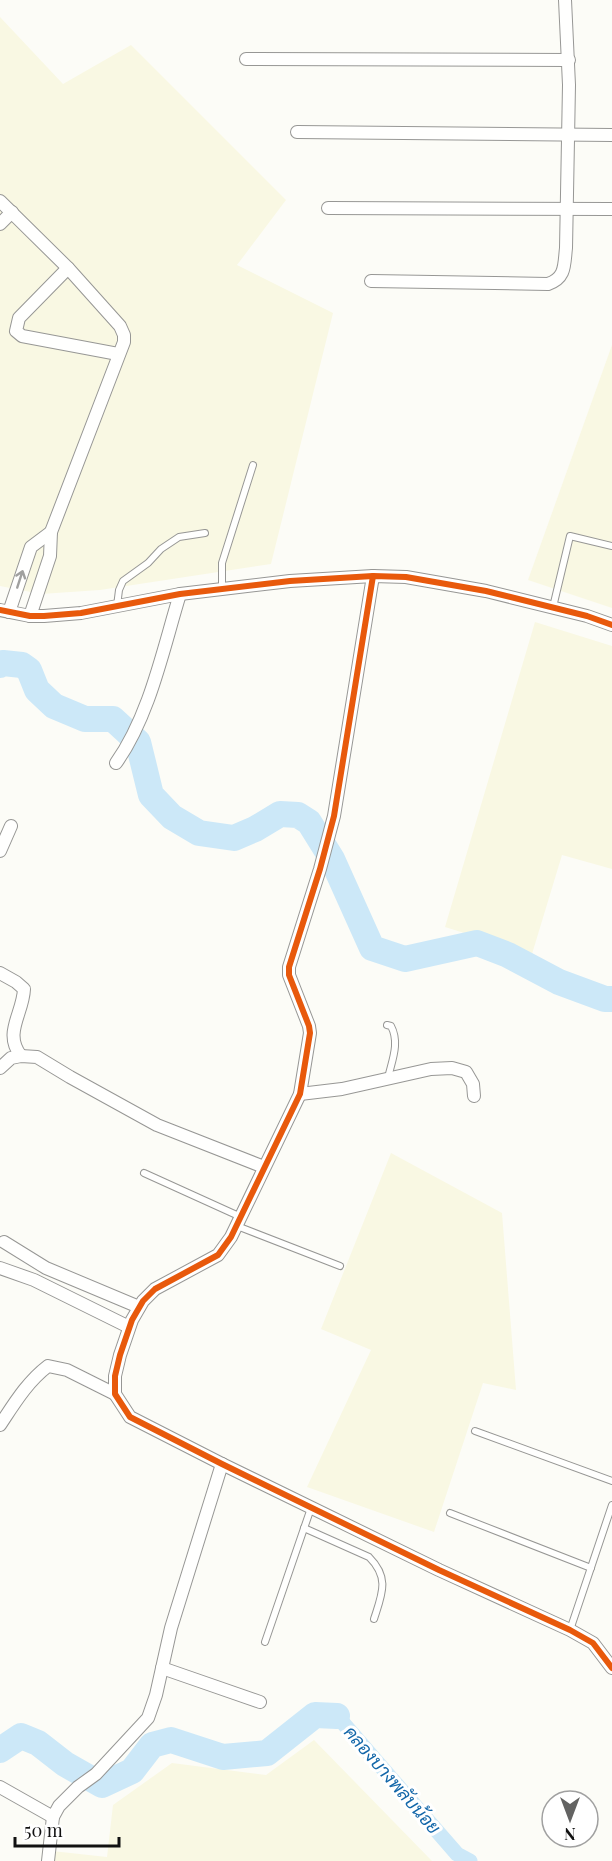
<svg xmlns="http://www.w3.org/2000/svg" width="612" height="1861" font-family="'Playfair Display',Sarabun,serif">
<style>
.farmland{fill:#f9f8e3}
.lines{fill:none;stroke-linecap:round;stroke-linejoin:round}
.canal{stroke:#cce8f8;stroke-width:15}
.river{stroke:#cce8f8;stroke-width:26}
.lane-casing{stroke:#979795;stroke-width:8}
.street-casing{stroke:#979795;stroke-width:14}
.lane{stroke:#fffffe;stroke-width:6}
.street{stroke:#fffffe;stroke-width:12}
.cycleway-casing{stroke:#fff;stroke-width:10}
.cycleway{stroke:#e8590c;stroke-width:6}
.oneway{stroke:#a0a09f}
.labels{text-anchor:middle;stroke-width:6;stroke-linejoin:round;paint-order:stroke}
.water-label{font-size:18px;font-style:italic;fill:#1367a9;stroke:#fff}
</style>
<rect width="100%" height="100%" fill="#fcfcf7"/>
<g class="farmland">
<path d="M0,17L63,84L131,45L286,200L237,265L333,313L271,564L100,590L41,594L0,586Z"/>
<path d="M612,345V608L528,580Z"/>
<path d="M535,622L612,646V869L562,855L532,954L445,927Z"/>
<path d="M391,1153L502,1213L516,1390L483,1383L434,1532L307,1487L371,1350L321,1329Z"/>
<path d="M314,1740L432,1861H52V1851L107,1857L113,1805L172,1763L266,1775Z"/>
</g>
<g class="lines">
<path class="canal" d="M337,1716L457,1854L470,1861"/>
<g class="river">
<path d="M0,665L3,663L22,665L29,670L37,690L54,706L85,719H113L138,742L151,795L172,817L199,833L234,838L255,829L280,814L298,815L309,822L332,859L372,948L405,959L477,943L508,955L559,982L605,999H612"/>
<path d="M0,1750L21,1736L38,1743L65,1764L102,1785L132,1771L152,1745L171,1740L223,1757L267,1753L315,1715L337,1716"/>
</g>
<g class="lane-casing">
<g id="lane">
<path d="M222,589V563L253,465"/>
<path d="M117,606L119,590L123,581L148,563L161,549L179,537L205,533"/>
<path d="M553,607L570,536L612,546"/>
<path d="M387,1025L391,1026C400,1043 392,1060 388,1078"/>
<path d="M144,1173L241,1217"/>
<path d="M237,1226L340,1266"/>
<path d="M475,1431L612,1481"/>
<path d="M450,1513L591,1568"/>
<path d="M304,1528L369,1557C390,1578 382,1594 374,1619"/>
<path d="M570,1630L612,1505"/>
<path d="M265,1642L311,1508"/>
</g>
</g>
<g class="street-casing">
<g id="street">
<path d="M246,59L569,60"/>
<path d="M297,132L612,135"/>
<path d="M0,201L68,268L120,326L124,335V342L51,532L50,556L30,616"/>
<path d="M328,208L612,209"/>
<path d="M0,224L12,212"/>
<path d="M68,268L19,318L16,331L22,336L118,354"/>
<path d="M371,281L548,284C566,278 564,265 566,248L569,85L565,0"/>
<path d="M373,576L334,816L320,869L289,967V975L309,1026L310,1033L300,1094L231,1237L218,1255L155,1289L143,1301L132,1320L120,1355L115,1376V1394L130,1417L222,1464L439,1570L570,1630L593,1643L612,1668"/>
<path d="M0,610L30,616H44L81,613L180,594L290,581L373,576L406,577L486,591L587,616L612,625"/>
<path d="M9,612L31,547L51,532"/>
<path d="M116,763C150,715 163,649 180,594"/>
<path d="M0,851L11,826"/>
<path d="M0,973L16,982L24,989C23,1014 3,1033 21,1056"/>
<path d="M0,1068L11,1058L21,1056L37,1057L70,1077L157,1125L264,1167"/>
<path d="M300,1094L342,1089L431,1069L452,1068L466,1072L473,1084L474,1096"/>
<path d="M4,1242L46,1268L139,1307"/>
<path d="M0,1268L34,1280L129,1327"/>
<path d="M0,1425C14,1404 27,1382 48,1366L67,1370L115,1394"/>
<path d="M162,1668L260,1702"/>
<path d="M0,1787L53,1817"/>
<path d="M48,1861L53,1817L59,1806L78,1787L96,1774L148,1718L156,1695L171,1628L222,1464"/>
</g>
</g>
<use href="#lane" class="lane"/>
<use href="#street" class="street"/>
<g class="cycleway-casing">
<g id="cycleway">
<path d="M373,576L334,816L320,869L289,967V975L309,1026L310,1033L300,1094L231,1237L218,1255L155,1289L143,1301L132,1320L120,1355L115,1376V1394L130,1417L222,1464L439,1570L570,1630L593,1643L612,1668"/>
<path d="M0,610L30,616H44L81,613L180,594L290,581L373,576L406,577L486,591L587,616L612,625"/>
</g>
</g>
<use href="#cycleway" class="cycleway"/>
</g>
<defs><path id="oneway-shaft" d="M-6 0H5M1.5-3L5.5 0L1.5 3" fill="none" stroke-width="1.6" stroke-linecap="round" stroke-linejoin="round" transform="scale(1.5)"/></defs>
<use class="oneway" href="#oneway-shaft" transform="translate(20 579) rotate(-72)"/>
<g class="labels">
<g class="water-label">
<text transform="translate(392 1780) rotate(49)" y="6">คลองบางพลับน้อย</text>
</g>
</g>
<g transform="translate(570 1819) rotate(180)"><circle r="28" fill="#ffffff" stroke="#a0a0a0" stroke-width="1.5"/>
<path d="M0-4.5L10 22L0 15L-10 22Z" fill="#636362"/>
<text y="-9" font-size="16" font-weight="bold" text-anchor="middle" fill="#111111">N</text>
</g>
<path d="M15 1837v9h104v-9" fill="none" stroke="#111111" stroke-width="3"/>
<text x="24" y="1837" font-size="18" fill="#111111" stroke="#ffffff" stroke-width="4.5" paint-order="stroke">50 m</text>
</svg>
